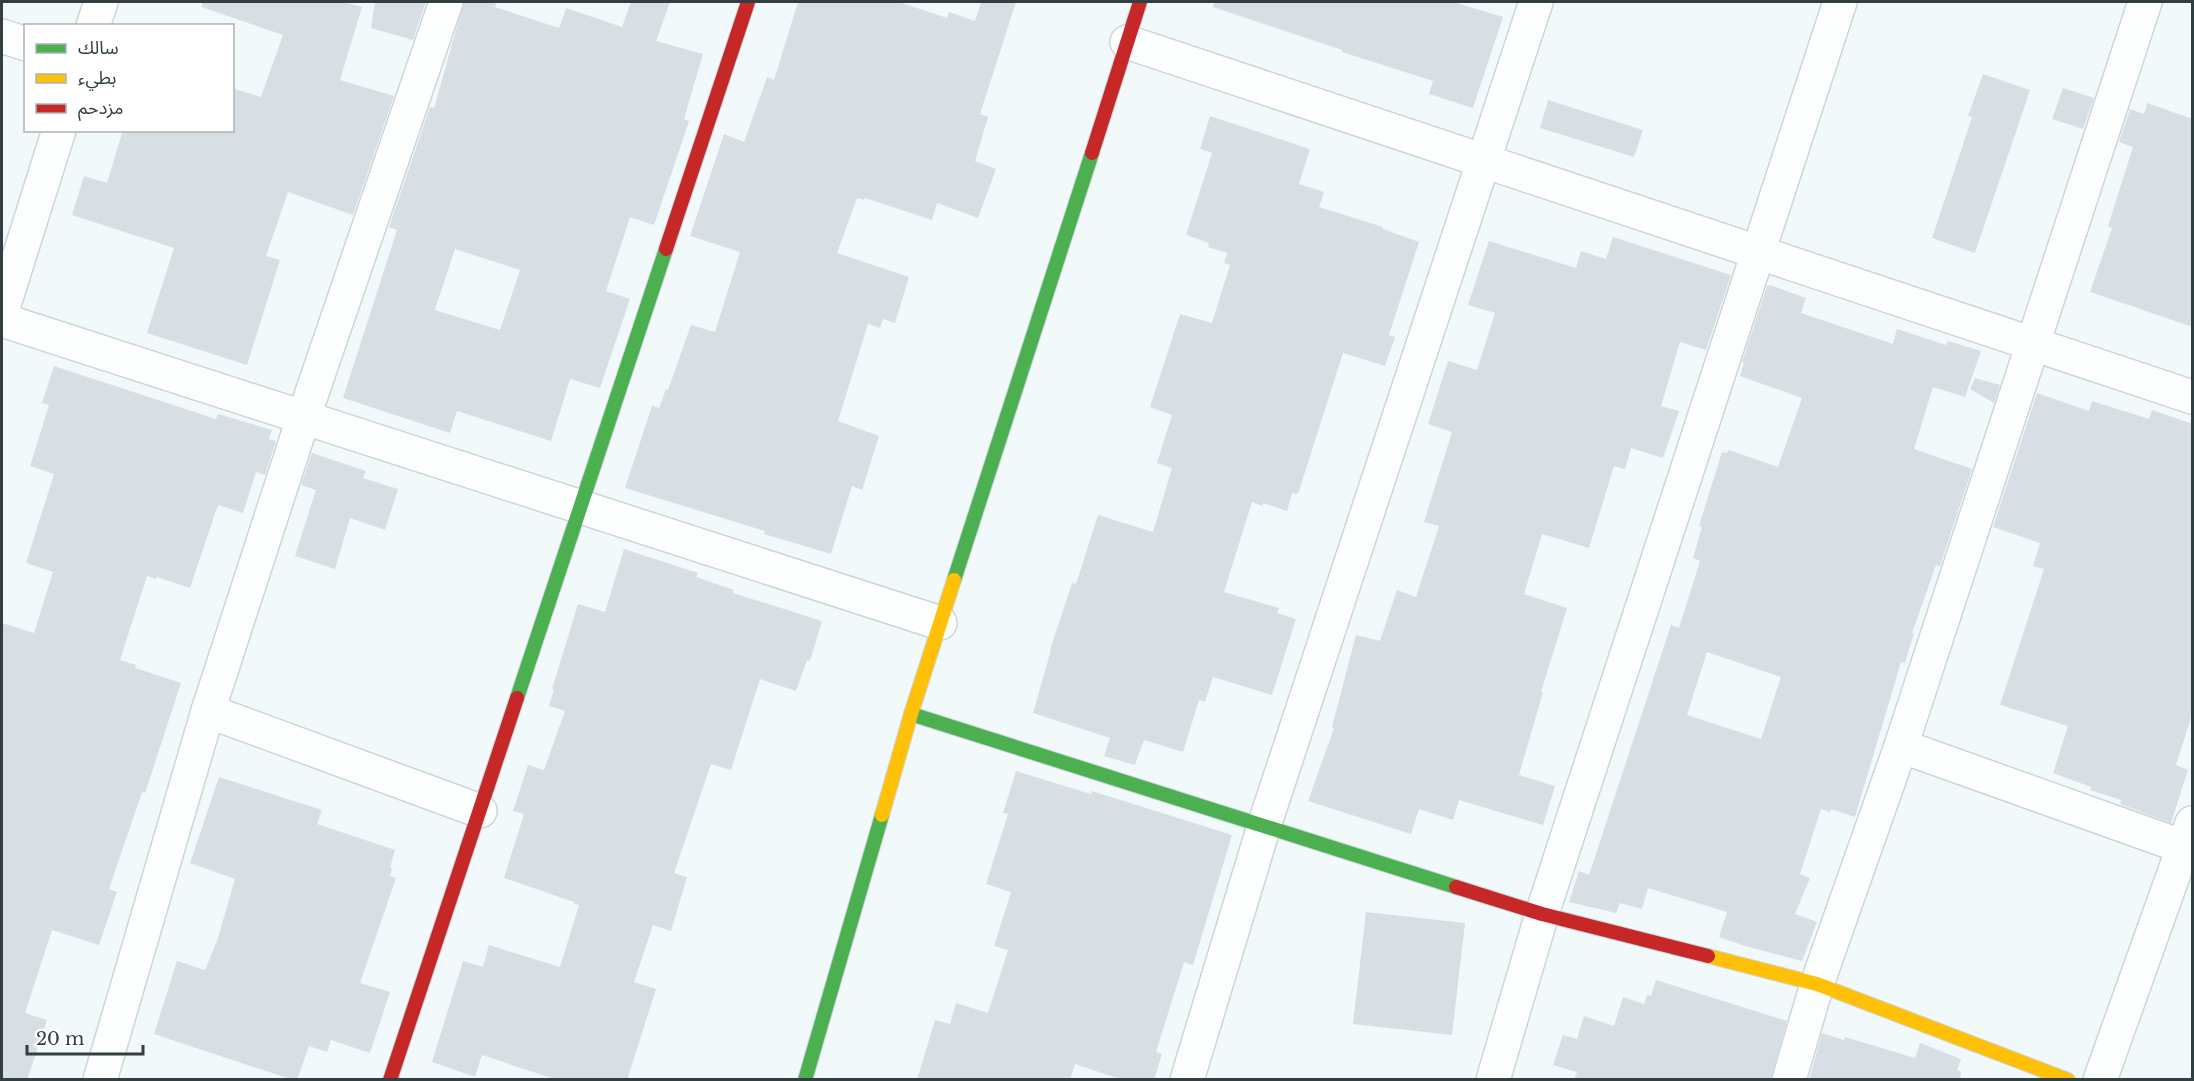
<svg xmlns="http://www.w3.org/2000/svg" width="2194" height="1081" font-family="'Libre Baskerville','Noto Sans Arabic',serif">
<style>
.building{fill:#d7dfe5;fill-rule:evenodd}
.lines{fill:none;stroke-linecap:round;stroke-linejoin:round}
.street-casing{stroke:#ccd6d9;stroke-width:36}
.fast-casing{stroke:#ccd6d9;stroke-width:16}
.slow-casing{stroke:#ccd6d9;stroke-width:16}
.jam-casing{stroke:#ccd6d9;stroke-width:16}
.street{stroke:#fdfefe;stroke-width:33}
.fast{stroke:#4caf50;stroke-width:14}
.slow{stroke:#ffc107;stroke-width:14}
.jam{stroke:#c62828;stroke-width:14}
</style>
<rect width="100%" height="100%" fill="#f1f9fb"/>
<g class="building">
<path d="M202,2H343L362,7L340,80L394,96L353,215L288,192L266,256L280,260L247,365L147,333L174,248L72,215L84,176L107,183L123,130H232V88L261,97L283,35L202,7Z"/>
<path d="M375,2H426L413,40L371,28Z"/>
<path d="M464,2H497L495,7L559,28L566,8L622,27L631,2H670L656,41L703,54L684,119L689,121L654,225L630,217L606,291L630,299L600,388L570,379L551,441L457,411L450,433L343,398L397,230L389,227L430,107L434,108ZM455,249L520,270L500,330L435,310Z"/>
<path d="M798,2H899L947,18L949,12L975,21L981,2H1016L980,114L988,117L975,161L996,169L978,218L937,203L932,220L865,198L864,200L857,198L837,253L909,277L895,323L883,319L880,328L868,324L838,421L879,436L862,490L852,486L831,554L764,534L765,531L625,488L652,406L659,408L666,389L668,390L691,325L715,332L740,252L690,236L724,134L744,142L767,77L774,80Z"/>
<path d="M1214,2H1453L1503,17L1473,108L1429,94L1433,81L1342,52V50L1213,7Z"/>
<path d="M1983,74L2030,90L1975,253L1932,238L1972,117L1968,116Z"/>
<path d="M2063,88L2094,98L2083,129L2052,119Z"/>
<path d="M1548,100L1643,130L1634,157L1540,128Z"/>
<path d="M2147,103L2193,119V327L2090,292L2112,228L2108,226L2133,147L2119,142L2130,109L2144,114Z"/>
<path d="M1210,116L1310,149L1299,184L1324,192L1319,207L1383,227V229L1419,242L1389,335L1395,337L1385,366L1343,353L1298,494L1292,493L1287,511L1263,503L1262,506L1252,502L1224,592L1279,608L1277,613L1296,619L1272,695L1213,677L1205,702L1199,700L1183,752L1144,740L1135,765L1104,756L1110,738L1033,713L1051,650H1050L1072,583L1076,584L1098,515L1153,532L1172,468L1157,463L1172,415L1150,407L1180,314L1212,323L1230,265L1224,263L1227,253L1208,247L1209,243L1186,235L1212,153L1200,149Z"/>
<path d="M1613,237L1731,275L1706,350L1680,342L1661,406L1679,411L1663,458L1631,448L1625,469L1614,466L1589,548L1542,534L1524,594L1567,608L1541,692H1543L1519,775L1555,786L1543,825L1459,800L1453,820L1419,809L1411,834L1308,801L1334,728L1332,727L1356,635L1380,641L1397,590L1416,597L1439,526L1424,522L1452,432L1428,424L1448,361L1477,370L1495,313L1468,305L1489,241L1576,268L1581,251L1606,259Z"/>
<path d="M1770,285L1806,298L1801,313L1893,344L1897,329L1946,345L1948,341L1981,351L1965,397L1933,387L1914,449L1972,469L1940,566L1936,565L1912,633H1914L1905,663L1901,662L1855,817L1831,809L1830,812L1821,809L1800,874L1810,878L1795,914L1817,922L1802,961L1745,946L1719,937L1727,912L1648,888L1642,909L1620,903L1616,913L1569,902L1579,871L1589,875L1671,625L1679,628L1700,561L1693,558L1702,527L1699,526L1722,452L1727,453L1729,450L1778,467L1802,398L1740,376L1744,363L1742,362L1767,286ZM1707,652L1781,677L1761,739L1687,715Z"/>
<path d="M54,366L216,419L218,414L272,430L269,439L276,441L265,475L256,472L243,513L218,505L190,588L157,577L156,579L147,576L120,660L136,665L135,668L181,683L145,793L142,792L109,889L117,892L99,945L52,930L25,1013L47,1020L27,1080H2V623L34,633L53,572L26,563L54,474L30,466L49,405L42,403Z"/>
<path d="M1975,378L2000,385L1994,403L1970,389Z"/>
<path d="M2037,393L2089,411L2092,401L2149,419L2152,410L2193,424V711L2176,765L2188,770L2171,823L2120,804L2121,800L2090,790L2091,787L2053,773L2068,726L2000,705L2044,569L2033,566L2040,543L1993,527Z"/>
<path d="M312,453L366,471L363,478L398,489L385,530L350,518L335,569L295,556L316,490L301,485Z"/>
<path d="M624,549L698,573L696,577L734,590L733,593L822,621L810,661L807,660L796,691L760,679L731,770L711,764L674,873L687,877L671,931L653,925L634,982L656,989L627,1080H557L482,1055L475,1077L432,1062L463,961L483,967L489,945L560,967L579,905L574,904V902L504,878L524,814L513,811L528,765L544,770L565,711L549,706L554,689H552L578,604L605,612Z"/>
<path d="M1016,771L1091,794L1092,791L1232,835L1193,965L1184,962L1156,1052L1162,1054L1154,1080H1123L1075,1064L1070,1080H917L935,1020L950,1024L956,1003L988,1013L1008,950L994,946L1011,892L986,884L1008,814L1003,813Z"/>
<path d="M219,777L322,810L317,824L395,850L390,868L392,869L390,876L396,878L360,983L390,992L370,1053L331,1040L327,1052L309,1046L297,1080H293L154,1034L177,961L205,970L217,941L235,879L190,863Z"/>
<path d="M1366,912L1465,923L1452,1035L1353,1024Z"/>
<path d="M1656,980L1787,1021L1771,1080H1574L1577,1072L1553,1065L1563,1035L1577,1039L1584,1016L1614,1026L1623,997L1644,1004L1647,995L1651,996Z"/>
<path d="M1822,1033L1844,1040L1845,1037L1915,1058L1920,1043L1961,1059L1957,1070L1961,1072L1960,1080H1809Z"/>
</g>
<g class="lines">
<g class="street-casing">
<g id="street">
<path d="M93,26L101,2"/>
<path d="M2,36L26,44"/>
<path d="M1127,42L2192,397"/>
<path d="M2,311L59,130"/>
<path d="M2,320L940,623"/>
<path d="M208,711L480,811"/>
<path d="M1901,746L2192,850"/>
<path d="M100,1080L208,711L304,416L446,2"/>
<path d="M1187,1080L1264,826L1536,2"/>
<path d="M1493,1080L1542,914L1840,2"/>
<path d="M1789,1080L1817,984L1901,746L2145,2"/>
<path d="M2100,1080L2192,823"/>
</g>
</g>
<g class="fast-casing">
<g id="fast">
<path d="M954,580L1092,153"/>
<path d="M517,698L666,249"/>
<path d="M911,714L1456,887"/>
<path d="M805,1080L882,815"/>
</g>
</g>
<g class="slow-casing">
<g id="slow">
<path d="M882,815L911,714L954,580"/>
<path d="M1708,956L1817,984L2068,1080"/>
</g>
</g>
<g class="jam-casing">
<g id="jam">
<path d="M1092,153L1140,2"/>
<path d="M666,249L748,2"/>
<path d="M1456,887L1542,914L1708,956"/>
<path d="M390,1080L517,698"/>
</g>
</g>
<use href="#street" class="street"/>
<use href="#fast" class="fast"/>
<use href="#slow" class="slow"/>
<use href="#jam" class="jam"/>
</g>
<rect width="2194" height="1081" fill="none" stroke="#313f42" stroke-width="6"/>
<rect x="24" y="24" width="210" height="108" fill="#ffffff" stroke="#adb2b3" stroke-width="1.5"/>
<rect x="36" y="44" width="30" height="9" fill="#4caf50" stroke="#adb2b3" stroke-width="1.5"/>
<text x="78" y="54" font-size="18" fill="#313f42">سالك</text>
<rect x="36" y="74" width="30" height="9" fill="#ffc107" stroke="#adb2b3" stroke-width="1.5"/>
<text x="78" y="84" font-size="18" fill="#313f42">بطيء</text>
<rect x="36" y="104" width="30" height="9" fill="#c62828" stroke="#adb2b3" stroke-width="1.5"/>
<text x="78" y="114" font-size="18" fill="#313f42">مزدحم</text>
<path d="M27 1045v9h116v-9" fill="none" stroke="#313f42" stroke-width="3"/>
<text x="36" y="1045" font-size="18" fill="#313f42" stroke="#ffffff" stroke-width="4.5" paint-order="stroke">20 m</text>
</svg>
